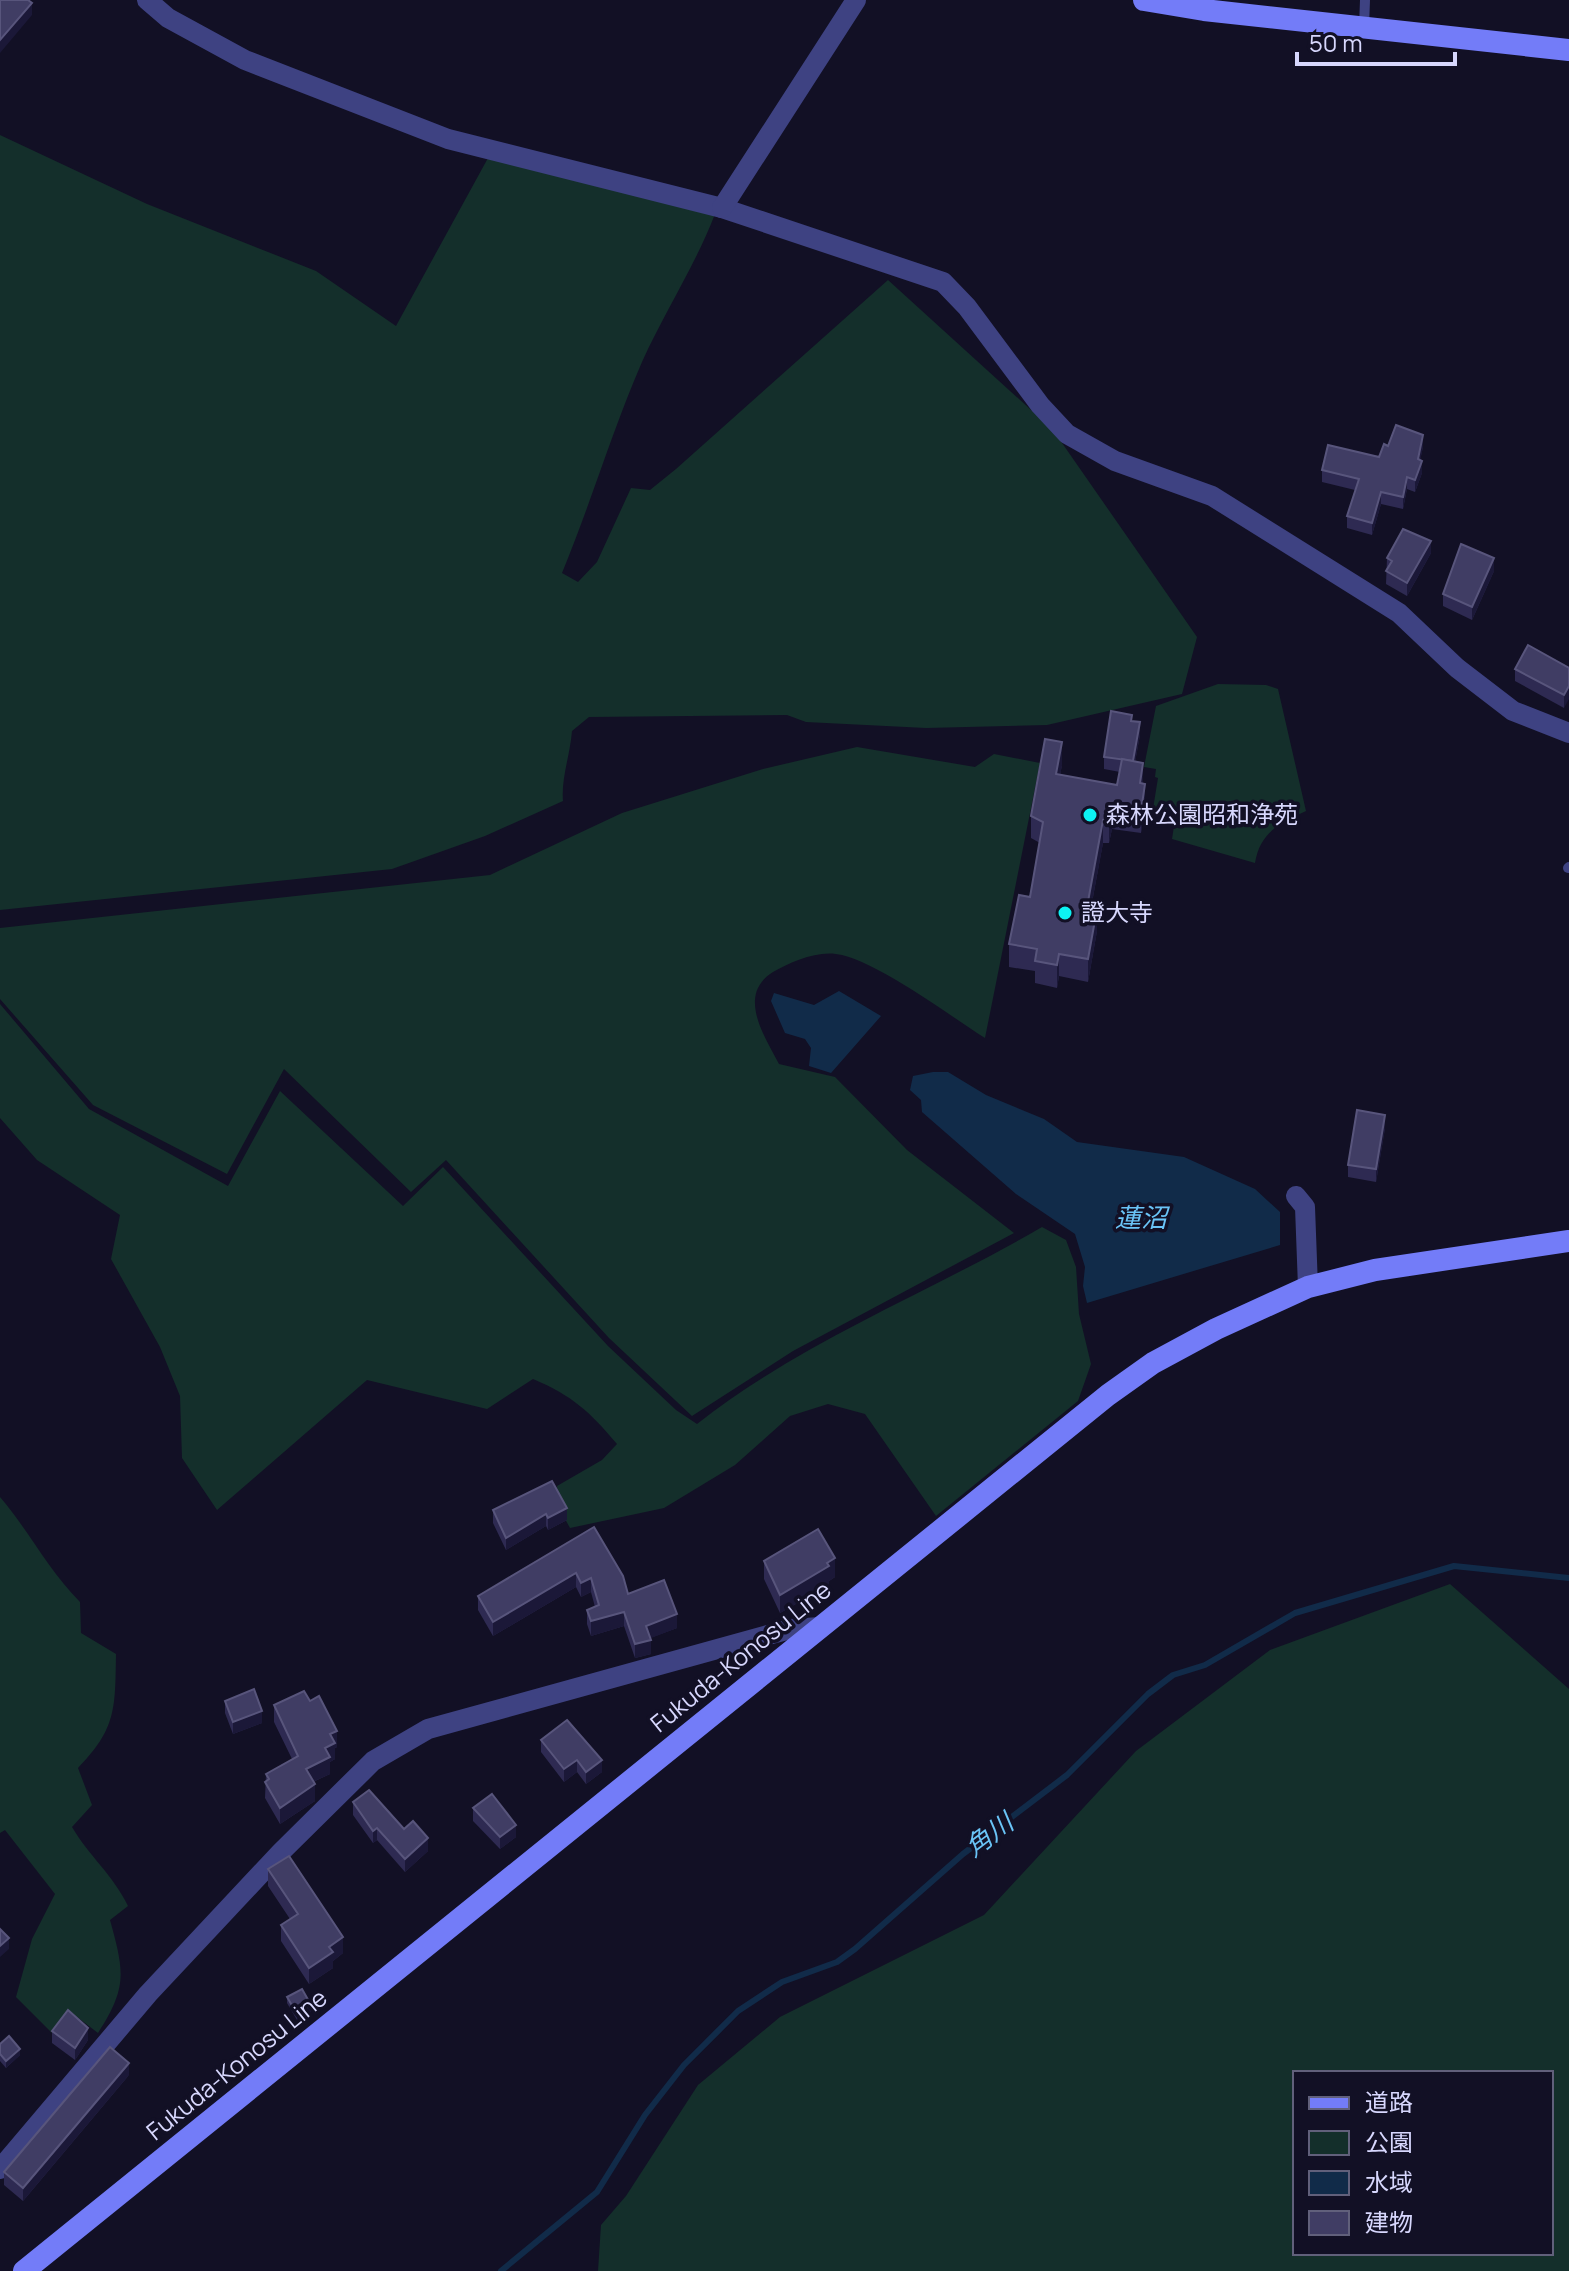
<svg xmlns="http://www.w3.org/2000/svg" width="1569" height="2271" font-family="Manrope,'Noto Sans JP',sans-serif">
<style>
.green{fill:#142f2b;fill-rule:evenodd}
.water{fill:#112b49}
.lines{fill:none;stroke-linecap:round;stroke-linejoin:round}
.stream{stroke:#112b49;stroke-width:6}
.service{stroke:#3e4282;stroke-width:10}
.minor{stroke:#3e4282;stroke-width:20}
.secondary{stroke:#737cf8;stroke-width:22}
.wall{fill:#2e2a52}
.shaded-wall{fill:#1b1838}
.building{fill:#403d64;stroke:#58557c;stroke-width:2}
.poi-dot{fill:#0df2f3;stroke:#121025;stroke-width:3}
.labels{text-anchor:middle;stroke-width:7;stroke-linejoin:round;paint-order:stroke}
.poi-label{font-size:24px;fill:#d7d7fd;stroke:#121025;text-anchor:start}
.street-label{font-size:24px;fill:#d7d7fd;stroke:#121025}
.water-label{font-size:26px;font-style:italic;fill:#6ac4f7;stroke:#121025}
</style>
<rect width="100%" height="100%" fill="#121025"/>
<g class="green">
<path d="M0,135L147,204L316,271L396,326L488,158L715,214C695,266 665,311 642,362C612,431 591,503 562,573L578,582L597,562L631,488L650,490L676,469L888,280L1053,430L1197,637L1182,694L1047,725L926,728L806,722L787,715L589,717L572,731C570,756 561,778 563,801L485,836L392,869L0,910Z"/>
<path d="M1218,684L1266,685L1278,689L1306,811C1280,823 1260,832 1255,863L1172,839L1175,820L1152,815L1158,778L1155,777L1156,769L1144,767L1156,706Z"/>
<path d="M857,747L975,767L994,754L1040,763L985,1038C947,1014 884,966 842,955C820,949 792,961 773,972C736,995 765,1037 779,1064L835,1077L907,1150L1014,1233L793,1351L692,1416L609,1338L446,1160L411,1192L284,1069L227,1174L93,1105L0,999V928L490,875L622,813L763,769Z"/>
<path d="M0,1004L89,1109L228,1186L280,1091L403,1206L443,1167L608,1346L676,1410L697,1424C802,1341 927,1294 1042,1227L1066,1240L1076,1267L1079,1314L1091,1364L1078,1401L936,1516L865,1414L828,1404L790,1416L735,1465L664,1508L570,1528L559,1508L557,1486L602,1460L617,1444C590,1412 573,1396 533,1379L487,1409L367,1380L217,1510L182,1458L180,1396L160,1347L111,1259L120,1215L37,1160L0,1118Z"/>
<path d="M0,1497C29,1531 49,1571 80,1602L81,1633L116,1654C115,1708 117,1728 78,1768L92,1805L72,1827C89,1856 113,1875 128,1906L110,1920C124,1971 128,1987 98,2033L68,2010L53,2034L16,1997L32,1939L55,1894L5,1830L0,1833Z"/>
<path d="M1450,1584L1569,1689V2271H598L601,2225L626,2196L698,2085L780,2017L984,1915L1136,1751L1270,1650ZM1295,2073H1551V2253H1295Z"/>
</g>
<g class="water">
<path d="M839,991L881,1016L831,1073L809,1066L811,1048L805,1039L785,1033L771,1001L774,993L814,1005Z"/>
<path d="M933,1072H948L986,1095L1044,1119L1077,1142L1184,1157L1255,1189L1280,1212V1245L1087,1303L1083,1286L1085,1267L1075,1234L1016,1194L922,1112L921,1100L910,1090L913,1076Z"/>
</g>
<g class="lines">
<path class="stream" d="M501,2271L597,2192L645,2115L684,2065L738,2011L782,1982L837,1962L855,1949L963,1854L1067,1775L1148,1694L1173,1675L1205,1665L1295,1613L1454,1566L1569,1578"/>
<g class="service">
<path d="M1364,27L1365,0"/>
<path d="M1568,868L1569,867"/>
</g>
<g class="minor">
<path d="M147,0L168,18L245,60L448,139L722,208L943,282L967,307L1040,405L1067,434L1115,461L1212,496L1399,613L1457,668L1513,711L1569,733"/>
<path d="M722,208L856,0"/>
<path d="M1296,1196L1305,1207L1308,1287"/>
<path d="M0,2169L148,1994L281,1852L373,1761L428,1729L790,1629L820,1627"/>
</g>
<g class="secondary">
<path d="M1144,0L1204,10L1569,50"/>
<path d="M24,2271L1108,1395L1153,1363L1216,1329L1308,1287L1375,1270L1569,1241"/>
</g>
</g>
<g class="wall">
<path d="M1388,446L1423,447L1420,460L1422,473L1415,492L1407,489L1403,509L1381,504L1372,535L1347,528V516L1355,490L1322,482V470L1379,457Z"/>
<path d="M1431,553L1407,596L1386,584L1387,558Z"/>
<path d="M1494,571L1472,620L1443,606V594Z"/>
<path d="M1569,668L1564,708L1515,681V669Z"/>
<path d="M1132,721L1140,735L1135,762L1143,784L1145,806L1141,833L1112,829L1109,843H1103L1091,908L1097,931L1088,982L1059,976L1057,988L1035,983V971L1009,967V944L1030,897L1040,843L1031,838V816L1062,765L1060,775L1117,785L1120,772L1104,769V757Z"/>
<path d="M1385,1128L1376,1182L1348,1177V1165Z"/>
<path d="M552,1481L567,1520L548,1530L546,1526L506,1550L493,1523V1510Z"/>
<path d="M594,1527L628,1594L677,1628L650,1638L651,1654L635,1658L624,1626L591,1636L587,1624V1610L595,1607L591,1592L581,1597L576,1587L493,1636L478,1610V1596Z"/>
<path d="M764,1561L835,1577L829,1581V1585L780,1613L764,1579Z"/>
<path d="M225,1701L262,1723L233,1734L225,1713Z"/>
<path d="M310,1701L337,1747L335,1748V1759L330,1762V1774L313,1782L315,1801L280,1824L265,1798L266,1774L292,1759L274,1722V1705Z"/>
<path d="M541,1740L602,1772L586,1784L577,1772L564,1782L541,1752Z"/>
<path d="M353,1802L404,1829L428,1851L405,1872L377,1840L373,1843L353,1815Z"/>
<path d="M473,1808L516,1837L500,1849L473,1821Z"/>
<path d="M268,1869L343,1953L333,1961V1968L309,1984L281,1941V1925L290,1919L268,1886Z"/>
<path d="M287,1997L311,2012L297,2020L287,2003Z"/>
<path d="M52,2031L88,2040L75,2060L52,2043Z"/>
<path d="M0,2044L20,2055L6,2068L0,2061Z"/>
<path d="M129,2075L23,2201L4,2185V2172Z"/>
</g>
<g class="shaded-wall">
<path d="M27,0H30V5L32,3V15L0,53V40Z"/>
<path d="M1423,435V447L1418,471V459Z"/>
<path d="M1422,461V473L1415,492V480Z"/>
<path d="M1407,477V489L1403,509V497Z"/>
<path d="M1381,492V504L1372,535V523Z"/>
<path d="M1431,541V553L1407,596V583Z"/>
<path d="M1494,558V571L1472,620V607Z"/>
<path d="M1569,686V699L1564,708V695Z"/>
<path d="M1140,722V735L1133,774V762Z"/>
<path d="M1062,742V765L1056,797V774Z"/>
<path d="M1143,763V785L1140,783Z"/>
<path d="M1145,784V806L1141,833V811Z"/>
<path d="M1112,806V829L1109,843V821Z"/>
<path d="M1103,820V843L1087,929V907Z"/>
<path d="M1097,909V931L1088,982V959Z"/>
<path d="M1059,954V976L1057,988V965Z"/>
<path d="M1385,1115V1128L1376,1182V1169Z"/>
<path d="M567,1508V1520L548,1530V1518Z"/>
<path d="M546,1514V1526L506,1550V1538Z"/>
<path d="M835,1558V1577L829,1581V1585L780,1613V1595Z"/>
<path d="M576,1573V1587L493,1636V1622Z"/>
<path d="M591,1578V1592L581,1597V1583Z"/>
<path d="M624,1612V1626L591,1636V1621Z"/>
<path d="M677,1614V1628L646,1640V1626Z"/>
<path d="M651,1640V1654L635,1658V1644Z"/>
<path d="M262,1711V1723L233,1734V1722Z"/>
<path d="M337,1731V1747L335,1748V1759L330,1762V1774L306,1785V1769L325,1748L330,1734Z"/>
<path d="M577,1760V1772L564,1782V1769Z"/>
<path d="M602,1760V1772L586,1784V1772Z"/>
<path d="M315,1784V1801L280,1824V1808Z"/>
<path d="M516,1825V1837L500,1849V1837Z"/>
<path d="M377,1828V1840L373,1843V1831Z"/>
<path d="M428,1838V1851L405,1872V1859Z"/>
<path d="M343,1937V1953L333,1961V1968L309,1984V1968L329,1947Z"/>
<path d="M9,1938V1949L0,1957V1946Z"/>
<path d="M311,2005V2012L297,2020V2014Z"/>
<path d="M88,2028V2040L75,2060V2048Z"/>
<path d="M20,2049V2055L6,2068V2061Z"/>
<path d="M129,2063V2075L23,2201V2188Z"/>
</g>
<g class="building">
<path d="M0,0H28L32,3L0,40Z"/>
<path d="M1396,425L1423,435L1418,459L1422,461L1415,480L1407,477L1403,497L1381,492L1372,523L1347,516L1359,479L1322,470L1328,445L1379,457L1384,444L1388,446Z"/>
<path d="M1403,529L1431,541L1407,583L1386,571L1392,561L1387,558Z"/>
<path d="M1461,544L1494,558L1472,607L1443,594Z"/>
<path d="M1528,645L1569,668V686L1564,695L1515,669Z"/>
<path d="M1111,711L1132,715L1131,721L1140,722L1133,761L1104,757Z"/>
<path d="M1045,739L1062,742L1056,774L1117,785L1122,759L1143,763L1140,783L1145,784L1141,811L1112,806L1109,821L1103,820L1087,907L1097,909L1088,959L1059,954L1057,965L1035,961L1037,949L1009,944L1019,895L1030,897L1043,822L1031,816Z"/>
<path d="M1357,1110L1385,1115L1376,1169L1348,1165Z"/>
<path d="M552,1481L567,1508L548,1518L546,1514L506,1538L493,1510Z"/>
<path d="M594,1527L623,1576L628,1594L664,1580L677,1614L646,1626L651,1640L635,1644L624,1612L591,1621L587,1610L599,1605L591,1578L581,1583L576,1573L493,1622L478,1596Z"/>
<path d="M818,1529L835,1558L827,1563L829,1566L780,1595L764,1561Z"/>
<path d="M254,1689L262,1711L233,1722L225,1701Z"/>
<path d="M304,1691L310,1701L319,1696L337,1731L330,1734L335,1743L325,1748L330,1757L306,1769L315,1784L280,1808L265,1782L269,1779L266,1774L298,1756L274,1705Z"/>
<path d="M567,1720L602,1760L586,1772L577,1760L564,1769L541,1740Z"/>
<path d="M369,1790L404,1829L413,1821L428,1838L405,1859L377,1828L373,1831L353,1802Z"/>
<path d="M492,1794L516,1825L500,1837L473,1808Z"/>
<path d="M289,1856L343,1937L329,1947L333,1952L309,1968L281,1925L298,1914L268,1869Z"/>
<path d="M0,1929L9,1938L0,1946Z"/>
<path d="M302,1989L311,2005L297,2014L287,1997Z"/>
<path d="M68,2010L88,2028L75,2048L52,2031Z"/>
<path d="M9,2036L20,2049L6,2061L0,2054V2044Z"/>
<path d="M110,2047L129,2063L23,2188L4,2172Z"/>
</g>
<g class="poi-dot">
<circle cx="1090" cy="815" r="8"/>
<circle cx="1065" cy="913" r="8"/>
</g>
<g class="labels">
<g class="poi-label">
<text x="1106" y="823">森林公園昭和浄苑</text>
<text x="1081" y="921">證大寺</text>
</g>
<g class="street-label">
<text transform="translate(741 1657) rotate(-39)" y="8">Fukuda-Konosu Line</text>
<text transform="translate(237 2065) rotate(-39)" y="8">Fukuda-Konosu Line</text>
</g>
<g class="water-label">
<text x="1141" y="1227">蓮沼</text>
<text transform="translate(989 1835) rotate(-37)" y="9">角川</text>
</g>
</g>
<rect x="1293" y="2071" width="260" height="184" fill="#121025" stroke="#61607b" stroke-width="2"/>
<rect x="1309" y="2097" width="40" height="12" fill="#737cf8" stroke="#61607b" stroke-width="2"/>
<text x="1365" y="2111" font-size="24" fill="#d7d7fd">道路</text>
<rect x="1309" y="2131" width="40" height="24" fill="#142f2b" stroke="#61607b" stroke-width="2"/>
<text x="1365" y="2151" font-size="24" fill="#d7d7fd">公園</text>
<rect x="1309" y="2171" width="40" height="24" fill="#112b49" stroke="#61607b" stroke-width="2"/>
<text x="1365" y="2191" font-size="24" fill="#d7d7fd">水域</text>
<rect x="1309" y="2211" width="40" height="24" fill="#403d64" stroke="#61607b" stroke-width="2"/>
<text x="1365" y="2231" font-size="24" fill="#d7d7fd">建物</text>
<path d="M1297 52v12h158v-12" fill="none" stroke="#d7d7fd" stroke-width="4"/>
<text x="1309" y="52" font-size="24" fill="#d7d7fd" stroke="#121025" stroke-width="6" paint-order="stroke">50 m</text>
</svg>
